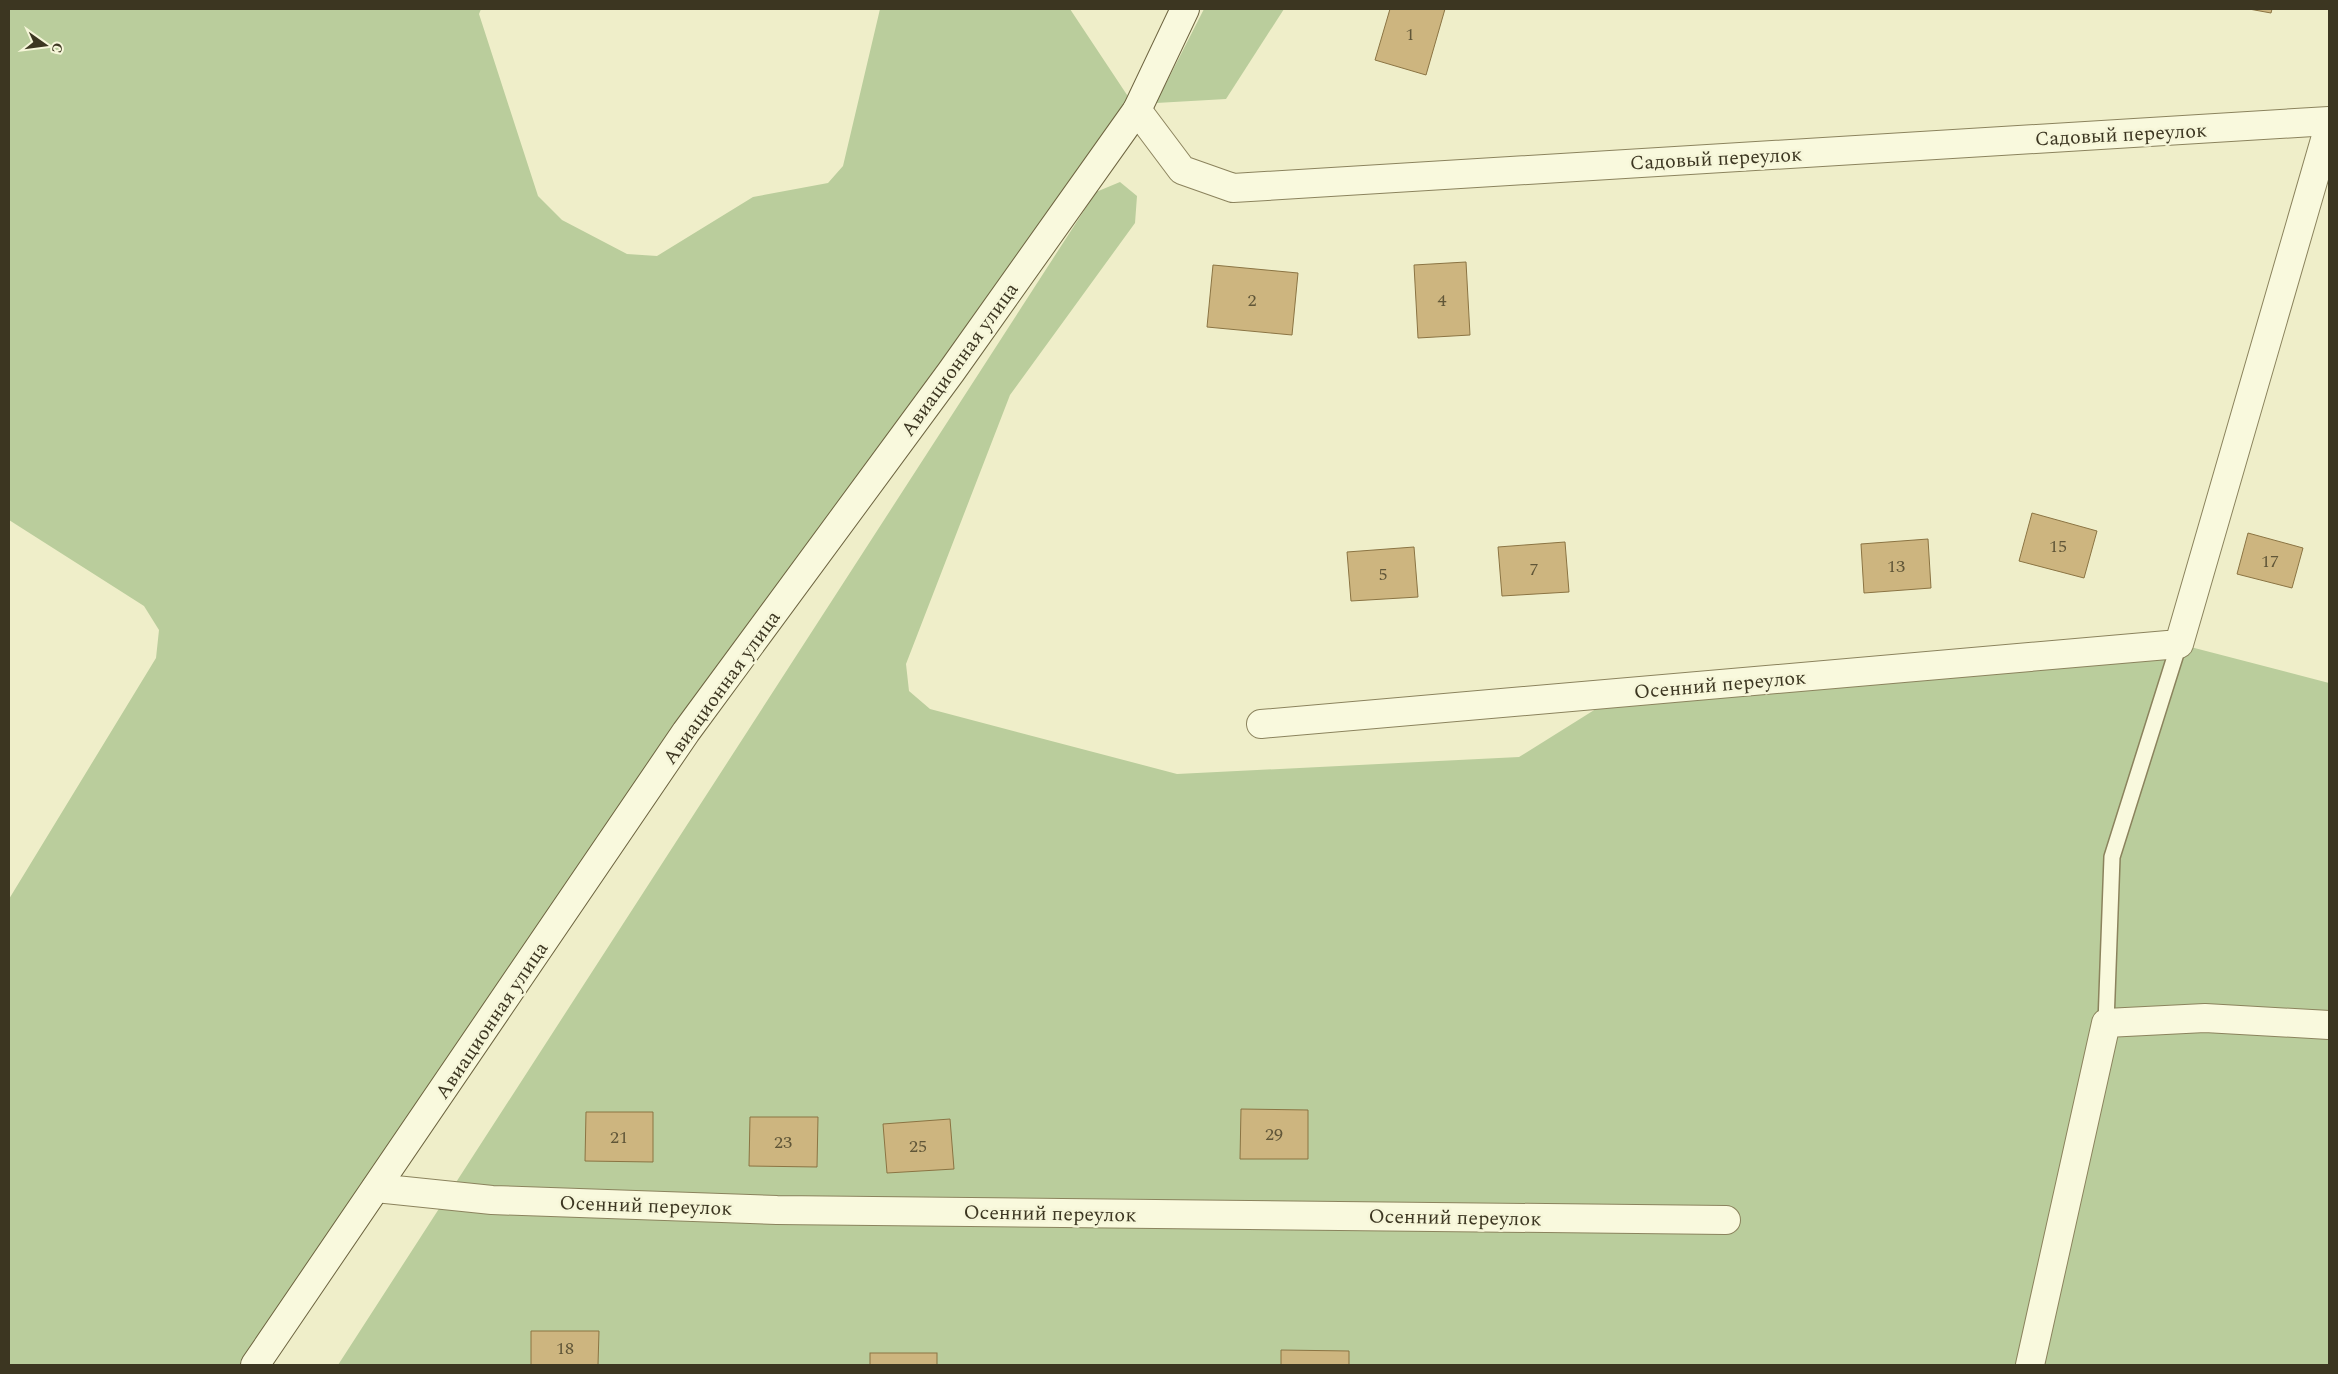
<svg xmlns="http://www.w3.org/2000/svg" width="2338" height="1374" font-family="Spectral,serif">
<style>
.green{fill:#bacd9c}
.building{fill:#cdb57f;stroke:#8b7443}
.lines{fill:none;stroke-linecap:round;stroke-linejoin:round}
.lane-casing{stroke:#8b835d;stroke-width:18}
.street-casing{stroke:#8b835d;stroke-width:30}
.secondary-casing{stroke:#6d6440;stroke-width:30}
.lane{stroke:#f9f9dd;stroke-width:15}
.street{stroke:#f9f9dd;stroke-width:28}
.secondary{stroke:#f9f9dd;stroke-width:28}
.labels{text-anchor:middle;stroke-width:5;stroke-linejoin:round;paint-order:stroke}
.number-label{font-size:18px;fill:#605638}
.street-label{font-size:20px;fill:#3c3621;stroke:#f6f6d9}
</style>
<rect width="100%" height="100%" fill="#efeec9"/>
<g class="green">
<path d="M9,9H481L479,14L538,196L562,220L627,254L657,256L753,197L828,183L843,166L880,9H1070L1137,110L260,1365H9V899L156,658L159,630L144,606L9,520Z"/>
<path d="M1204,9H1284L1226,99L1156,103Z"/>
<path d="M1120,182L1137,196L1135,223L1010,395L906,664L909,691L930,709L1177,774L1519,757L1623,692L2179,644L2329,683V1365H338L1096,192Z"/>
</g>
<g class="building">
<path d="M1390,9H1445L1426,75L1375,60Z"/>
<path d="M2249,9H2272L2271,13Z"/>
<path d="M1466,262L1470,335L1418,338L1414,265Z"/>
<path d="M1213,265L1298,273L1292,335L1207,327Z"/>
<path d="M2032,513L2097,531L2084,578L2019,561Z"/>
<path d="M2248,533L2303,548L2292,588L2237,574Z"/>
<path d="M1928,539L1931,588L1864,593L1861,544Z"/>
<path d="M1565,542L1569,592L1502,596L1498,547Z"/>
<path d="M1414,547L1418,597L1351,601L1347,552Z"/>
<path d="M1241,1109L1308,1110V1159H1240Z"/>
<path d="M586,1112H653V1162L585,1161Z"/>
<path d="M750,1117H818L817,1167L749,1166Z"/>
<path d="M950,1119L954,1169L887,1173L883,1124Z"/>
<path d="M531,1331H599L598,1365H531Z"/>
<path d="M1281,1350L1349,1351V1365H1281Z"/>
<rect x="870" y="1353" width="67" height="12"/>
</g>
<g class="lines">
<g class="lane-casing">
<path id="lane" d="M2106,1023L2112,857L2179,644"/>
</g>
<g class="street-casing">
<g id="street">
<path d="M1137,110L1182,170L1233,188L2329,121"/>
<path d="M1261,724L2179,644L2329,126"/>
<path d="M376,1188L492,1200L777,1210L1726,1220"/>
<path d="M2030,1365L2106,1023L2205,1018L2329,1025"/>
</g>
</g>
<g class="secondary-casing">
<path id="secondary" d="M255,1365L686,732L951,372L1137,110L1185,9"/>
</g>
<use href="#lane" class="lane"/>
<use href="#street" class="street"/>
<use href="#secondary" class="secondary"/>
</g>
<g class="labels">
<g class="number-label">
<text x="1410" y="40">1</text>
<text x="1252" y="306">2</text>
<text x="1442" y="306">4</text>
<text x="2058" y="552">15</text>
<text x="2270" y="567">17</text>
<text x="1896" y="572">13</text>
<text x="1534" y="575">7</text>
<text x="1383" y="580">5</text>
<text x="1274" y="1140">29</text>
<text x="619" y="1143">21</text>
<text x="783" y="1148">23</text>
<text x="918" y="1152">25</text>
<text x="565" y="1354">18</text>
</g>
<g class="street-label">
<text transform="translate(2121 134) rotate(-3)" y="7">Садовый переулок</text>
<text transform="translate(1716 158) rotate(-3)" y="7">Садовый переулок</text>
<text transform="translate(959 359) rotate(-54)" y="7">Авиационная улица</text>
<text transform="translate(1720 684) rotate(-5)" y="7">Осенний переулок</text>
<text transform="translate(721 687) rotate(-54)" y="7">Авиационная улица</text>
<text transform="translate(491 1020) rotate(-56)" y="7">Авиационная улица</text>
<text transform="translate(646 1205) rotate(2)" y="7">Осенний переулок</text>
<text transform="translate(1050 1213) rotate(1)" y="7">Осенний переулок</text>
<text transform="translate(1455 1217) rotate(1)" y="7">Осенний переулок</text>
</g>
</g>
<rect width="2338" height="1374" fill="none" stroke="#3c3621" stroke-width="20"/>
<g transform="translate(45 45) rotate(104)" stroke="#f6f6d9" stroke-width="4" paint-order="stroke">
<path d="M0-4L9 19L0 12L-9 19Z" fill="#3c3621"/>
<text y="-8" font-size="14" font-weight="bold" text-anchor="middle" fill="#3c3621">С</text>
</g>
</svg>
